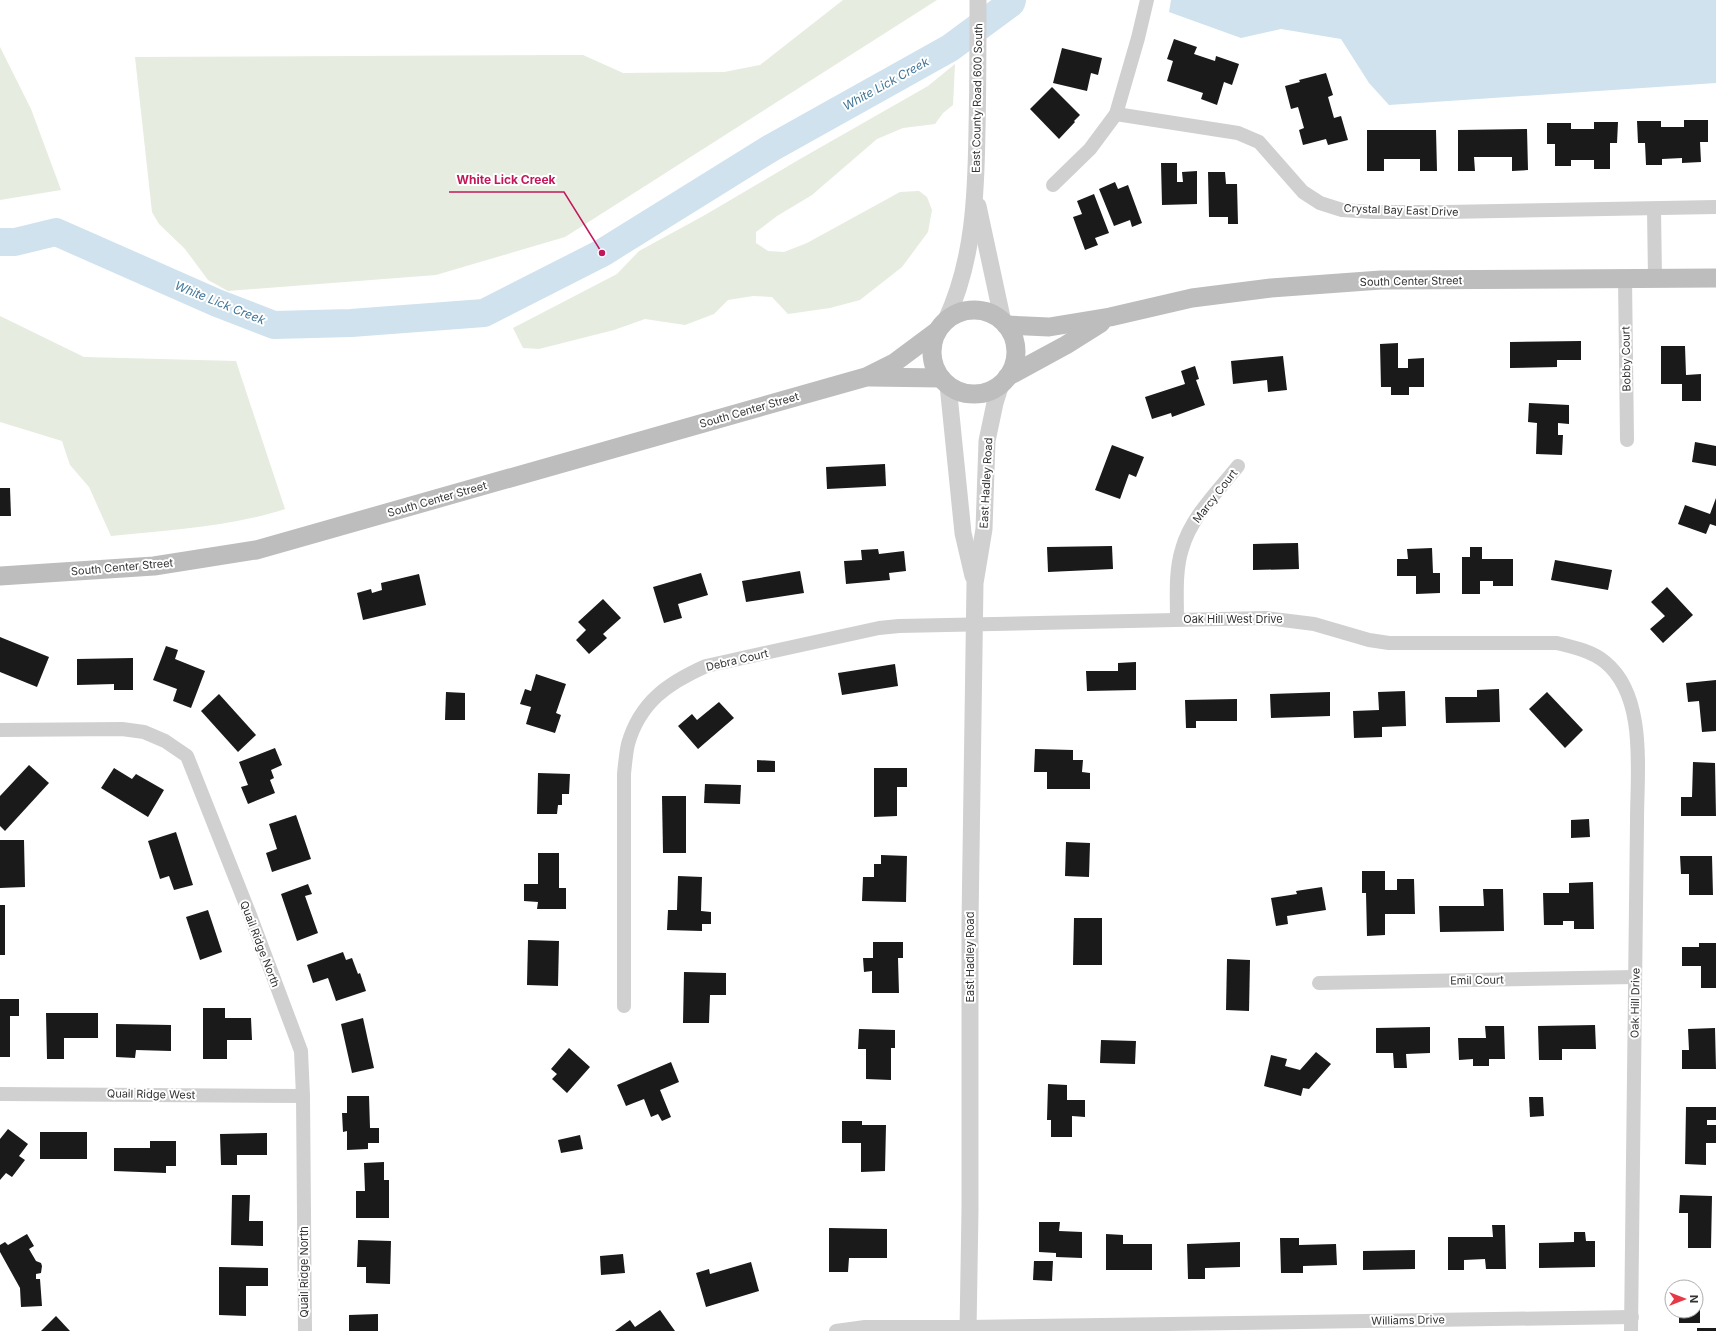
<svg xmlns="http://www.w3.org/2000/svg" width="1716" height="1331" font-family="Inter,sans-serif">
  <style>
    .green { fill: #e6ecdf }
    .water { fill: #cfe2ee }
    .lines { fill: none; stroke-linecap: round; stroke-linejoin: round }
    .river { stroke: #cfe2ee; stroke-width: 28 }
    .building { fill: #1a1a1a }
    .minor { stroke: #d0d0d0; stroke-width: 14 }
    .tertiary { stroke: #d0d0d0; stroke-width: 17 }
    .secondary { stroke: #bdbdbd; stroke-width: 19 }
    .labels { text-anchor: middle; stroke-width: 4; stroke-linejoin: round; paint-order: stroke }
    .street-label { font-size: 11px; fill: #333; stroke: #fff }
    .water-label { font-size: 12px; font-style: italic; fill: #3f7597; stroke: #fff }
    .leader { fill: none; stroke: #c2185b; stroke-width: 1.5 }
    .callout-dot { fill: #c2185b; stroke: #fff; stroke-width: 1.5 }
    .callout-label { font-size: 12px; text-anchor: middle; font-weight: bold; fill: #c2185b; stroke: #fff; stroke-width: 4; stroke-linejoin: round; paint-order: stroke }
  </style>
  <rect width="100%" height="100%" fill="#fff"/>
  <!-- green -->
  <g class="green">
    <path d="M843,0h94l-372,237 -129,38 -208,16 -20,-11 -23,-31 -26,-25 -7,-12 -17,-155 448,-2 40,18 101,-1 36,-7z"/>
    <path d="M0,47l31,62 30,81 -61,10z"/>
    <path d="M955,64l-2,41 -10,8 -8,11 -32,4 -26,11 -65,56 -35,21 -21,16v11l12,8 16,1 23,-9 93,-51 19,-1 8,6 5,13 -4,22 -26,35 -42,33 -30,8 -42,6 -16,-17 -19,-1 -25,4 -14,14 -29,11 -40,-6 -31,11 -75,19 -16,-1 -10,-20 104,-54 22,-23 66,-36 95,-56 128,-73z"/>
    <path d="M0,316l84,41 152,4 49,148c-55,18 -116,21 -174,27l-22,-49 -19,-22 -8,-24 -62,-19z"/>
  </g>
  <!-- water -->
  <path class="water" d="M1171,0h545v83l-327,22 -20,-22 -28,-44 -60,-10 -40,9 -72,-26z"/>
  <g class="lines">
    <!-- river -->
    <path class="river" d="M0,242h15l41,-10 161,71 57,22 77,-2 133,-10 118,-60 169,-105 179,-100 61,-45 1,-3"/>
  </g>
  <!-- building -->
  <g class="building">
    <path d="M1174,39l23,8 -3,7 21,7 1,-5 23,8 -7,21 -8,-3 -7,23 -16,-6 2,-6 -36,-12 6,-20 -6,-2z"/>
    <path d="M1062,48l40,10 -4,17 -7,-2 -4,18 -34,-8z"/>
    <path d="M1326,73l7,22 -5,2 6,21 7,-2 7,24 -20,5 -2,-6 -23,6 -4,-15 5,-2 -6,-21 -7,2 -6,-23 15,-4 -1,-2z"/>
    <path d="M1052,87l28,28 -6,6 1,1 -16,17 -29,-30z"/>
    <path d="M1684,120h24v22h-8l1,20 -19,1v-5l-20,1v6h-16l-1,-22h-7l-1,-22h24v6h23z"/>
    <path d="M1594,122h24l-1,21h-7v26h-16v-9h-23v6h-16v-22h-8v-21h24v6h23z"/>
    <path d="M1527,129l1,41 -16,1v-14h-38l1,14h-17v-41z"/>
    <path d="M1367,130h69l1,41h-17v-12h-36v12h-17z"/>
    <path d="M1161,163h16v19h6l-1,-10 15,-1v33l-35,1z"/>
    <path d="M1208,172h17l1,12h11l1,40h-10v-7h-19z"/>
    <path d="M1115,182l3,7 10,-4 14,38 -10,4 -2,-7 -16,6 -15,-37z"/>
    <path d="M1094,194l15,39 -14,5 3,7 -13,5 -12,-33 9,-3 -5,-13z"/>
    <path d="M1581,341v19h-24v7l-47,1v-26z"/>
    <path d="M1398,343v25h10v-9l16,-1v29h-15v8h-18v-8h-10l-1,-43z"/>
    <path d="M1661,346h24l1,29 15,-1v27h-19v-17h-21z"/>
    <path d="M1283,356l4,34 -19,2 -1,-12 -34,4 -2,-23z"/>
    <path d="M1195,366l4,13 -3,1 9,25 -33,12 -1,-4 -19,6 -7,-22 40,-13 -4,-13z"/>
    <path d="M1529,403l40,2v19l-11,-1v12h5l-1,20 -26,-1 1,-31 -9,-1z"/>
    <path d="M1695,442l21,4v20l-24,-4z"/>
    <path d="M1112,445l32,12 -8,20 -7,-3 -9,25 -25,-9z"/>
    <path d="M885,464l1,22 -59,3 -1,-22z"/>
    <path d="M0,488h10l1,28h-11z"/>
    <path d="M1716,498v28l-6,-2 -4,10 -28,-10 7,-19 25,9z"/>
    <path d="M1298,543l1,26 -46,1v-26z"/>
    <path d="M1112,546l1,23 -65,3 -1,-25z"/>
    <path d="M1470,547h12v12h31v27h-20v-5h-13v13h-18v-37h8z"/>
    <path d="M1432,548l1,25h7v20l-24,1v-18h-19v-17h11l-1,-10z"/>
    <path d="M878,549l1,5 25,-3 2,20 -17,2 1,7 -44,4 -2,-23 18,-1 -1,-10z"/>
    <path d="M1555,560l57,10 -4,20 -57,-10z"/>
    <path d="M800,571l4,22 -58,9 -4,-21z"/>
    <path d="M701,573l7,22 -30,9 4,14 -18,5 -11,-36z"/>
    <path d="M419,574l7,31 -63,15 -6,-27 14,-4 1,4 10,-3 -1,-7z"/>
    <path d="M1667,587l26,28 -30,28 -13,-14 15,-13 -14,-14z"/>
    <path d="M603,599l18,19 -18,16 4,4 -18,16 -13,-14 10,-10 -8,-8z"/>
    <path d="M0,637l49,20 -12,30 -37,-15z"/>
    <path d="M166,646l12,4 -3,9 30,12 -14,37 -18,-7 4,-12 -24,-9z"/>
    <path d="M133,658v32h-19v-6l-37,1v-26z"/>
    <path d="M1136,662v28l-49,1 -1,-20h32v-8z"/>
    <path d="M895,664l3,22 -56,9 -4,-22z"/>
    <path d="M536,674l30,10 -10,29 5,2 -6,18 -29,-9 5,-17 -11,-3 5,-15 6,2z"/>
    <path d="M1716,680v51l-14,1 -3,-31 -11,1 -2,-19z"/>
    <path d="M1499,689l1,33 -54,1 -1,-26h32v-7z"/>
    <path d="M1405,691l1,35 -24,1v10l-28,1 -1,-27 26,-1 -1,-18z"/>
    <path d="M446,692l19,1v27h-20z"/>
    <path d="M1330,692v24l-59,2 -1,-24z"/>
    <path d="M1547,692l36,38 -18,18 -36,-39z"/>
    <path d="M219,694l37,41 -18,17 -37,-41z"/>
    <path d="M1237,699v22h-41v7h-10l-1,-28z"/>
    <path d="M719,702l15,16 -36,31 -20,-23 14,-12 5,6z"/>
    <path d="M275,748l7,17 -11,5 3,8 -4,2 5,13 -27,11 -7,-17 7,-2 -9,-23z"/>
    <path d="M1035,749l38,1v10h10l-1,12 8,1v16h-43v-17h-13z"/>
    <path d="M757,760l18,1v11h-18z"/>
    <path d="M1693,762l22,1 1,53h-35v-19h11z"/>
    <path d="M29,765l20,18 -44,48 -5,-5v-30z"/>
    <path d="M114,768l18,11 4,-5 28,16 -16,27 -47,-29z"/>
    <path d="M874,768h33v19h-10v29l-23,1z"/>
    <path d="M538,773l32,1 -1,20h-7v11h-4l-1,9h-20z"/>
    <path d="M705,784l36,1 -1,19 -36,-1z"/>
    <path d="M662,796h24v57h-23z"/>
    <path d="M296,815l15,44 -39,13 -6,-19 11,-4 -8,-25z"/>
    <path d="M1589,819l1,18 -19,1v-18z"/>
    <path d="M176,832l17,53 -19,5 -5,-14 -9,3 -12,-38z"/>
    <path d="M0,840h24l1,47 -25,1z"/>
    <path d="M1066,842l24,1 -1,34 -24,-1z"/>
    <path d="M538,853h21v35h7v21h-29l1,-7 -14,-1v-17h14z"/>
    <path d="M881,855l26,1 -1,46 -44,-1 1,-24h11v-13h7z"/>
    <path d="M1680,856h32l1,39h-24v-21h-8z"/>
    <path d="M1362,871h23v19h12v-11h17l1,35h-30v21l-18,1 -1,-43h-4z"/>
    <path d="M678,876l24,1 -1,34 10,1v12h-9v7l-35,-1 1,-20h9z"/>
    <path d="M1593,882l1,47h-20v-8h-11v4h-19l-1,-32h26v-10z"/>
    <path d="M308,884l4,10 -7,2 13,37 -21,8 -16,-47z"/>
    <path d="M1322,887l4,23 -39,6 1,8 -12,2 -5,-28 26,-4 -1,-3z"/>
    <path d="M1483,889h20l1,42 -64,1 -1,-26h45z"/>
    <rect x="0" y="905" width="5" height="50"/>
    <path d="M208,910l14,42 -22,8 -14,-43z"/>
    <path d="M1074,918h28v47h-29z"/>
    <path d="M528,940l31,1 -1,45 -31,-1z"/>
    <path d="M873,942h30v16h-5l1,35h-27v-22l-8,1 -1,-14h10z"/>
    <path d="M1699,943h17v45h-15v-22h-19v-19h17z"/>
    <path d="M343,952l3,8 6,-2 6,16 2,-1 6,18 -30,10 -8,-23 -15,5 -6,-18z"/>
    <path d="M1227,959l23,1 -1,51 -23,-1z"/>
    <path d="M684,972l42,1v22h-16l-1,28h-26z"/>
    <path d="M0,999h19v17h-9v41h-10z"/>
    <path d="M203,1008h22v10h26l1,22h-25v19h-24z"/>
    <path d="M46,1013h52v25h-34v21h-17z"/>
    <path d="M363,1018l11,50 -22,5 -11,-49z"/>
    <path d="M116,1024l55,1v26l-35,-1 -1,8 -19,-1z"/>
    <path d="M1595,1025l1,24h-34v11h-23l-1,-34z"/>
    <path d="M1485,1026h19l1,33h-16v7h-16v-7l-14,1 -1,-22h28z"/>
    <path d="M1430,1027v26l-24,1 1,14h-13l-1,-15h-17v-25z"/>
    <path d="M1715,1028l1,41h-34v-19h7l-1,-21z"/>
    <path d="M859,1029l36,1v18h-4v32l-25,-1v-30h-8z"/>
    <path d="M1101,1040l35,1 -1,23 -35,-1z"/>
    <path d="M569,1048l21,19 -23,26 -15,-14 5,-5 -6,-5z"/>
    <path d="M1316,1052l15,12 -22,25 -6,-1 -2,8 -37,-10 7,-31 16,4 -2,7 15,4z"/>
    <path d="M671,1062l8,20 -19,8 11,27 -9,4 -4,-7 -7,3 -7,-18 -18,7 -9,-21z"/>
    <path d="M1048,1084l19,1v15h18v17l-13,-1v21h-21v-17h-4z"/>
    <path d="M347,1096h22l1,32h9v15h-11v6l-21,1v-19l-4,1 -1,-19h5z"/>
    <path d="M1529,1097h14l1,19 -14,1z"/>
    <path d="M1686,1107h30v13h-9v5h9v18h-10v22l-21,-1z"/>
    <path d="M842,1121h20v4h24l-1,46 -24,1v-29h-19z"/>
    <path d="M8,1129l20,15 -9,12 6,4 -13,17 -6,-4 -6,7v-41z"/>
    <rect x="40" y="1132" width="47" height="27"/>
    <path d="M267,1133v22h-30v10h-16l-1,-31z"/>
    <path d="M580,1135l3,14 -22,4 -3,-13z"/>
    <path d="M150,1141h26v25h-10v7l-52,-2v-23h36z"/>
    <path d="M384,1162v18h5v38h-33v-27h9l-1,-28z"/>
    <path d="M232,1195h18l-1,26h14v25l-32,-1z"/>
    <path d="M1680,1195l32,1 -1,52h-23v-35h-9z"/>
    <path d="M1039,1222h21l-1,9 23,1v26l-26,-1v-4l-17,-1z"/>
    <path d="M1492,1225h13l1,44h-20l-1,-10 -21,1v10h-16v-33h45z"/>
    <path d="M829,1228l58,1v29h-38l-1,14h-19z"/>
    <path d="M1574,1232h11l1,9h9v26l-56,1v-25l35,-1z"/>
    <path d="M27,1234l7,12 -5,3 7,12 5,2 1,3 -1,7 -5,1v5h4l2,27 -21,1 -1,-19 -20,-36v-7l5,-3 3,3z"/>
    <path d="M1106,1234l17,1v9h29v26h-46z"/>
    <path d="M1280,1238h19v7l37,-1 1,21 -34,1v7h-22z"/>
    <path d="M358,1240l33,1 -1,43 -24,-1v-16h-9z"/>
    <path d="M1240,1242v25l-35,1v11h-17l-1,-35z"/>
    <path d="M1415,1250v19l-52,1v-19z"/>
    <path d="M623,1254l2,19 -24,2 -1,-19z"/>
    <path d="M1034,1261h19l-1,20 -19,-1z"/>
    <path d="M751,1262l8,29 -53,16 -10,-34 13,-4 1,5z"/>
    <path d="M219,1267l49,1v18h-22v30l-27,-1z"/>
    <path d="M1696,1291h4v32h-21v-12h17z"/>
    <path d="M660,1310l15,21h-60l15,-11 5,7z"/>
    <path d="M378,1314v17h-29v-16z"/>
    <path d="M56,1316l14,15h-29z"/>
    <rect x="1697" y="1328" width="19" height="3"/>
  </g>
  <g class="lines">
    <!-- minor -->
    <g class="minor">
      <path d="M1116,114l122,19 21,9 44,50 17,11 22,7 32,2h72l270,-5"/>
      <path d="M1053,185l37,-36 26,-35 22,-76 9,-38"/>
      <path d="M1654,209l1,69"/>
      <path d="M1625,278l2,162"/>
      <path d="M1177,619c0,-22 -2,-48 5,-70 9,-32 36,-58 56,-83"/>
      <path d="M0,730l122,-1 22,3 21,9 22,15 63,159 51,136 2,45 2,235"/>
      <path d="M1319,983l316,-6"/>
      <path d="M624,1006v-232c1,-10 2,-21 4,-30 12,-42 40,-61 78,-78l173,-38 20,-2 367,-8 48,6 55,16 20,3h168c16,4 35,8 48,19 42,34 32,110 32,159l-6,510"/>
      <path d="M0,1094l303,2"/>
      <path d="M836,1331l29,-4h103l664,-10"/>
    </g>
    <!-- tertiary -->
    <g class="tertiary">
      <path d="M978,206l25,116"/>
      <path d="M946,320c28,-60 30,-125 31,-190 1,-43 1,-87 1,-130"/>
      <path d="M948,385l15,148 10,43"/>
      <path d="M968,1331l2,-121v-288l5,-339 9,-54 3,-88 8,-38 6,-19"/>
    </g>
    <!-- secondary -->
    <g class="secondary">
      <circle cx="974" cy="352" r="42"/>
      <path d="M1006,325l43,2 61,-10 82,-19 79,-10 110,-8 335,-2"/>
      <path d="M870,377l71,1"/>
      <path d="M1007,377l59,-32 35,-22"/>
      <path d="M0,576l154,-10 102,-16 610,-173 28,-14 43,-32"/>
    </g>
  </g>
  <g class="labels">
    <!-- street labels -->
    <g class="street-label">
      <text transform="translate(977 98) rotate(-89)" y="4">East County Road 600 South</text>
      <text transform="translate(1401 210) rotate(2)" y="4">Crystal Bay East Drive</text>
      <text transform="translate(1411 281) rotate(-1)" y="4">South Center Street</text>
      <text transform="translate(1626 359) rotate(-91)" y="4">Bobby Court</text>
      <text transform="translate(749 410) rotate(-16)" y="4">South Center Street</text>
      <text transform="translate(986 483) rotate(-87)" y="4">East Hadley Road</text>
      <text transform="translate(1215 496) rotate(-52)" y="4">Marcy Court</text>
      <text transform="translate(437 499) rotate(-16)" y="4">South Center Street</text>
      <text transform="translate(122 567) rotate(-5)" y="4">South Center Street</text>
      <text x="1233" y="623">Oak Hill West Drive</text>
      <text transform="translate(737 660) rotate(-13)" y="4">Debra Court</text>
      <text transform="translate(260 944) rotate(69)" y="4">Quail Ridge North</text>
      <text transform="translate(970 957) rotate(-90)" y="4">East Hadley Road</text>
      <text transform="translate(1477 980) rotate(-1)" y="4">Emil Court</text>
      <text transform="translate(1635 1003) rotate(-89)" y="4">Oak Hill Drive</text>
      <text transform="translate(151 1094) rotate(1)" y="4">Quail Ridge West</text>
      <text transform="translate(304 1272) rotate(-90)" y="4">Quail Ridge North</text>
      <text transform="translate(1408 1320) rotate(-1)" y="4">Williams Drive</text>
    </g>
    <!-- water labels -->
    <g class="water-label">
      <text transform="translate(886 84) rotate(-29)" y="4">White Lick Creek</text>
      <text transform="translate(220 303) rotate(22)" y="4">White Lick Creek</text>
    </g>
  </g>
  <!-- callouts -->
  <path class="leader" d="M602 253L564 192H449"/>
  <circle class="callout-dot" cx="602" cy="253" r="4"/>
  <g class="callout-label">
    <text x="506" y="184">White Lick Creek</text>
  </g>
  <!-- north arrow -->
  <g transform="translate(1684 1299) rotate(90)"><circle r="19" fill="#ffffff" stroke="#adadad"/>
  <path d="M0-3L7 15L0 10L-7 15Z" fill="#e63946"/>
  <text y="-6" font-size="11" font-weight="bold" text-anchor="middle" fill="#333333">N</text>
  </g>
</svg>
